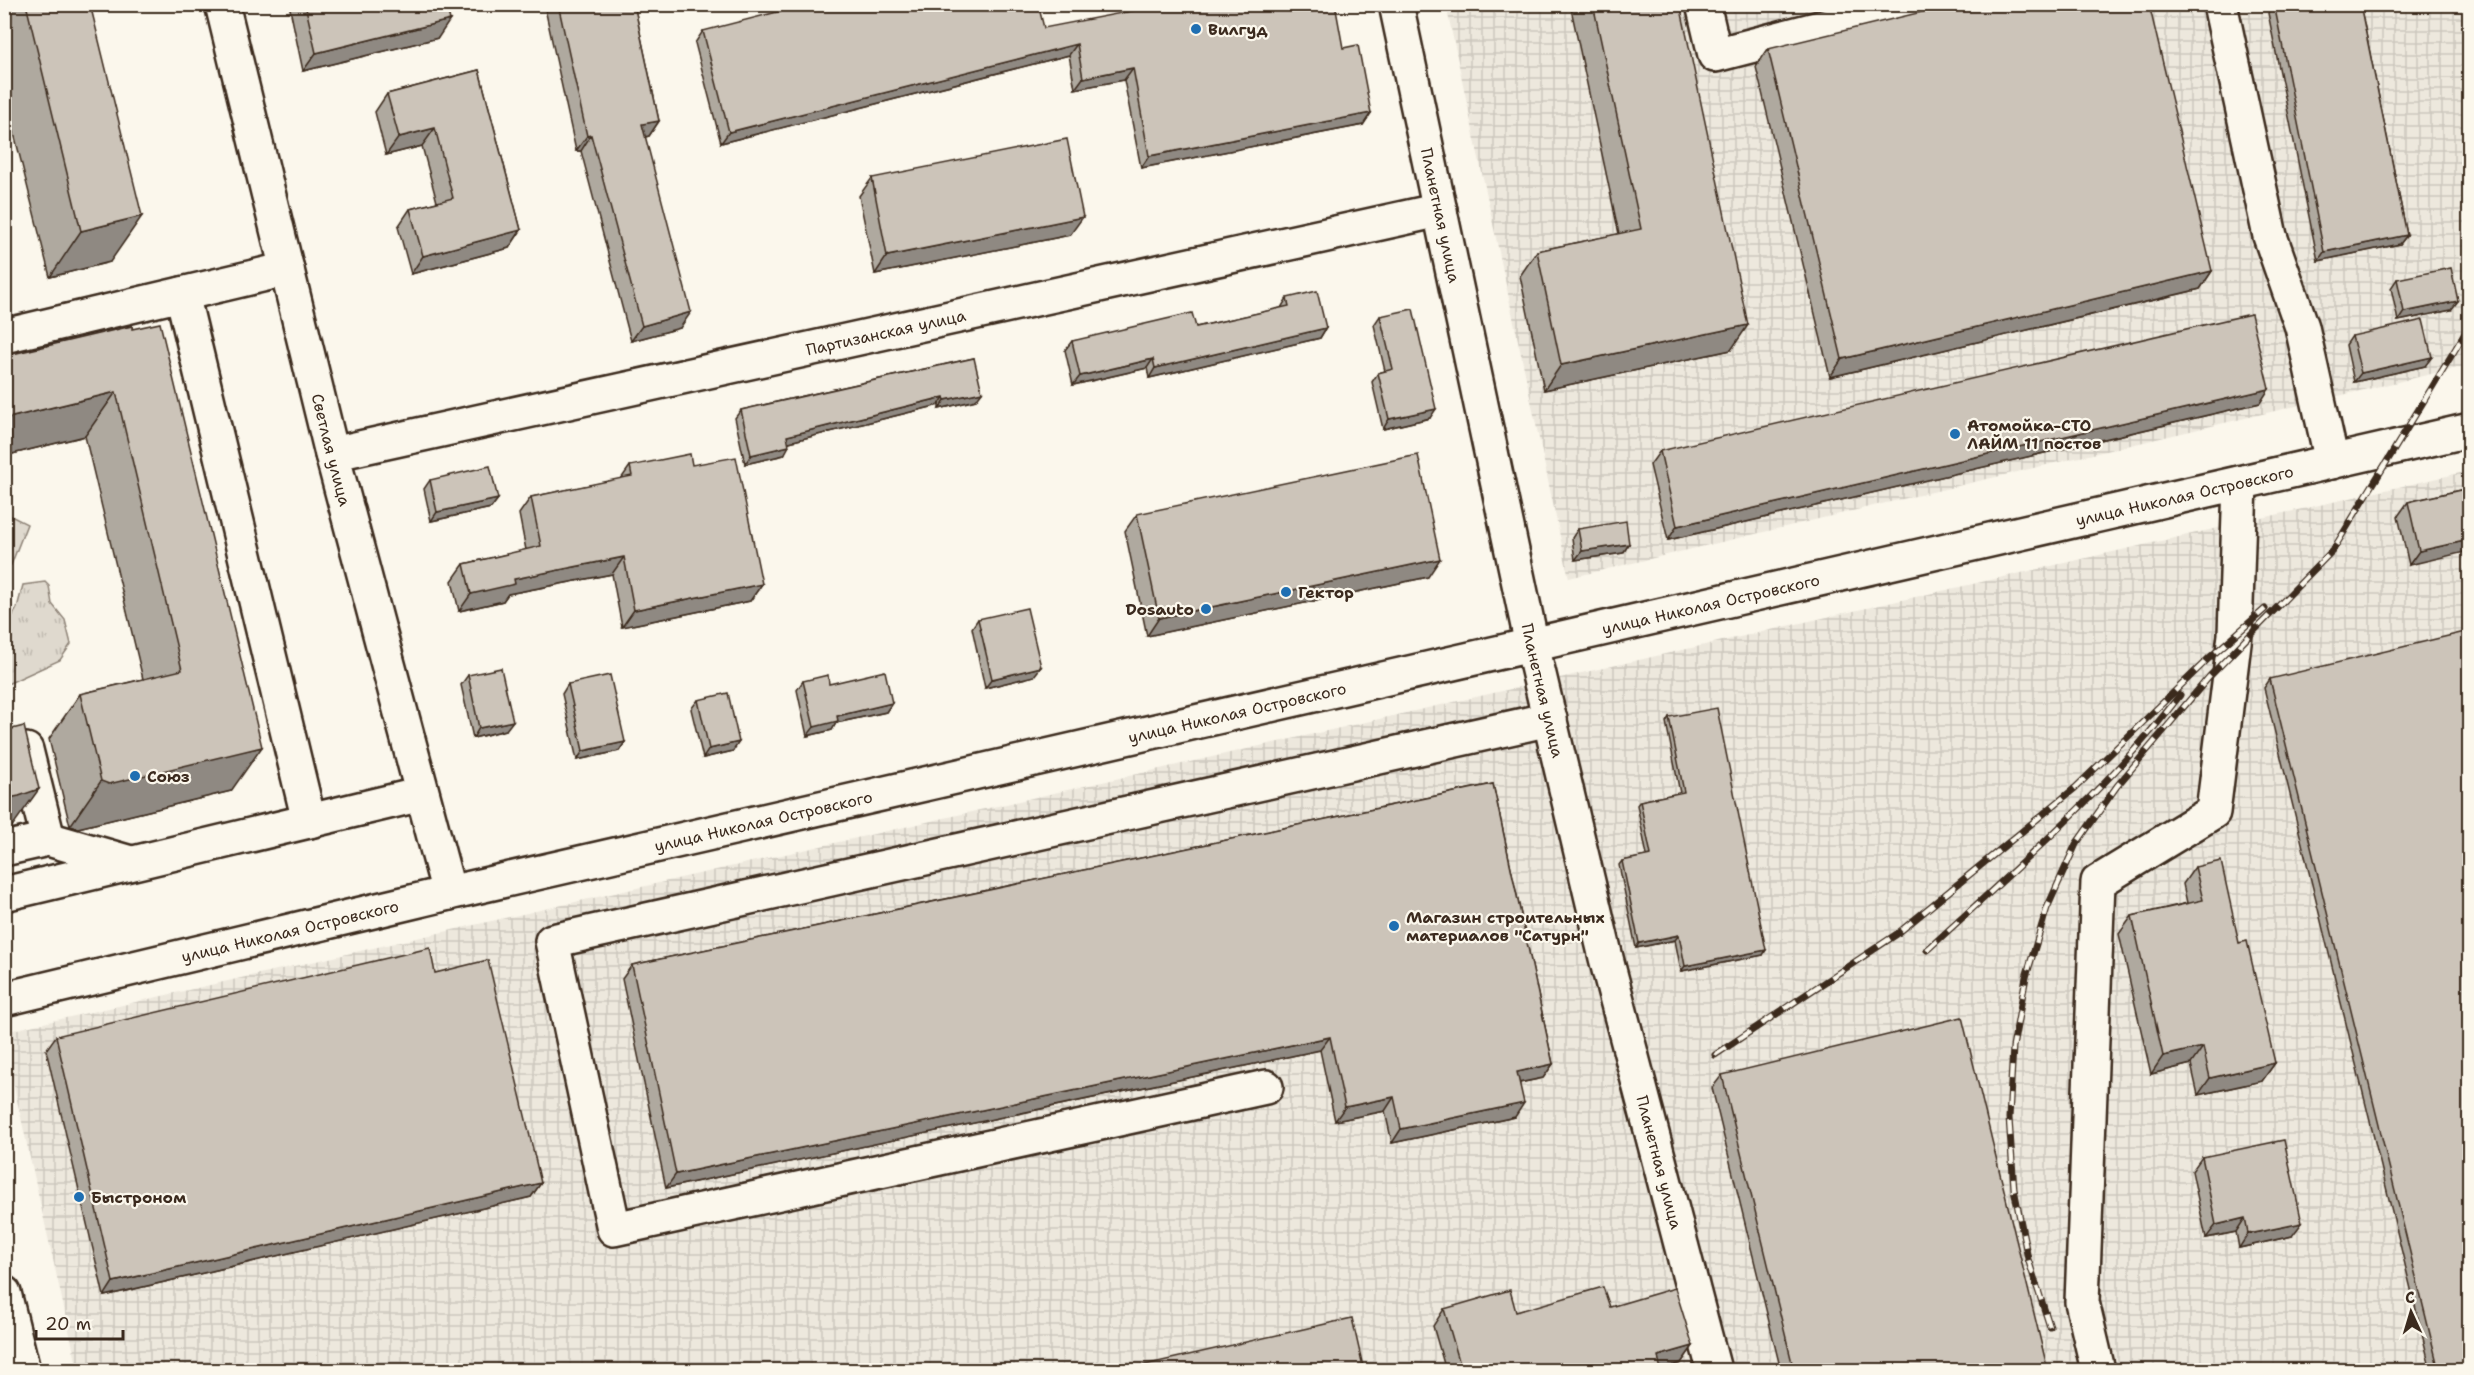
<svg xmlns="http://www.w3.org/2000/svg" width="2474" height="1375" font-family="'Shantell Sans',sans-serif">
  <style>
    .industrial { fill: url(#industrial-grid) }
    .park { fill: url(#park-tufts); stroke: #8d8276; stroke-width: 1.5 }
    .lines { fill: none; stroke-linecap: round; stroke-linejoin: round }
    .minor-casing { stroke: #3b2a1e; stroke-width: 38 }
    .minor { stroke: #fbf7ec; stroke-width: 33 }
    .rail-casing { stroke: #3b2a1e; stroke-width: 7 }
    .rail { stroke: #fbf7ec; stroke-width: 4.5; stroke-dasharray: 14; stroke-linecap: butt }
    .wall { fill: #afa99f; stroke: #3b2a1e; stroke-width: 1.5 }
    .shaded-wall { fill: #8f8982; stroke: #3b2a1e; stroke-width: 1.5 }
    .building { fill: #ccc4b9; stroke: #3b2a1e; stroke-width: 1.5 }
    .poi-dot { fill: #1f6fb2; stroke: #fbf7ec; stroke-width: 2 }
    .labels { text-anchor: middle; stroke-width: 4.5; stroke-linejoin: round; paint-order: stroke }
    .poi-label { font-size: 16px; font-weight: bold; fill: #3b2a1e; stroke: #fbf7ec; text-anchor: start }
    .street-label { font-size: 16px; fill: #3b2a1e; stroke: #fbf7ec }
  </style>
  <defs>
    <pattern id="industrial-grid" width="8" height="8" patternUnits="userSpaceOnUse" patternTransform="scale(1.5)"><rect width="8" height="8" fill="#ede8dd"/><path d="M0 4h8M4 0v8" fill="none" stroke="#ccc7bd"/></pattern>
    <pattern id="park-tufts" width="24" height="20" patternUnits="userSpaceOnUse" patternTransform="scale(1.5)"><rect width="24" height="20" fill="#dfd9ce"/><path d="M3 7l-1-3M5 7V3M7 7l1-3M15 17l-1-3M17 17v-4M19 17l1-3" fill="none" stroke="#c0bab0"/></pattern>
  </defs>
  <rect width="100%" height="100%" fill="#fbf7ec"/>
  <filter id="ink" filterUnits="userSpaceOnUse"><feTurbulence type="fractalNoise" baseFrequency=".0167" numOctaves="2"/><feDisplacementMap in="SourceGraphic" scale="12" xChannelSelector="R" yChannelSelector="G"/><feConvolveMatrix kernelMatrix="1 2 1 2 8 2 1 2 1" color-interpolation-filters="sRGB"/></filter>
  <g filter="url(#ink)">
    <!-- industrial -->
    <g class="industrial">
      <path d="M1446,5h1023v360l-900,213z"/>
      <path d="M2469,471v899h-2391l-73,-323 -1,-15z"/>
    </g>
    <!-- park -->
    <g class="park">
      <path d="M5,513l22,11 -16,41 -6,4z"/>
      <path d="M45,582l4,4 3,18 13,16 6,24 -11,16 -55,25v-55l12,-22 6,-23z"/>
    </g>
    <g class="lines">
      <defs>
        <g id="minor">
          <path id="s1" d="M222,4l110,450 117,439"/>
          <path id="s2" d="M1396,4l136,641 74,313 108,412"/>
          <path d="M1703,4l12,51 198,-51"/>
          <path d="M2220,4l50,232 32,91 30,135"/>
          <path d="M182,294l127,527"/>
          <path d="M4,336l283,-67"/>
          <path id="s3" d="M332,454l1108,-244"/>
          <path d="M26,750l22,89"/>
          <path d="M4,849l44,-10 83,24"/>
          <path d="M4,894l418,-100"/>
          <path id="s4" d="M4,999l445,-106 2021,-463"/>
          <path d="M1266,1087l-652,142 -62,-288 998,-222"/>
          <path d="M4,1293l19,77"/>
          <path d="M2098,1370l-16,-68 16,-420 115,-70 22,-177 5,-152"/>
        </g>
      </defs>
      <!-- minor casing -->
      <use href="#minor" class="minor-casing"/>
      <!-- minor -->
      <use href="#minor" class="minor"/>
      <defs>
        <g id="rail">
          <path d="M1927,950c88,-81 181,-161 253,-255"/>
          <path d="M1715,1055l182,-121 178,-146 133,-129 57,-50"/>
          <path d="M2050,1327l-22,-68 -14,-70 -5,-71 4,-71 13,-70 21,-69 29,-64 41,-58 92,-109 124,-127 137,-225"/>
        </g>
      </defs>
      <!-- rail casing -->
      <use href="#rail" class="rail-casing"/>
      <!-- rail -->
      <use href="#rail" class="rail"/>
    </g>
    <!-- wall -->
    <g class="wall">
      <path d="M4,4h86l20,258 -60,15 -46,-184z"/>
      <path d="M289,4h157l-8,34 -135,33z"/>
      <path d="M544,4h90l25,117 -10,15 -4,1 35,191 -49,13 -50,-190h-5z"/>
      <path d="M1570,4h110l51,346 -187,40 -24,-114 17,-25 82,-17z"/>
      <path d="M2273,4h87l47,231 -7,9 -82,17 -50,-248z"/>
      <path d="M1044,28l299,20 28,65 -8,12 -222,43 -17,-88 -49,9 -6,-34 -348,88 -26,-100 8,-12z"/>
      <path d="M1768,49l444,222 -12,18 -370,88 -74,-310z"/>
      <path d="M479,70l42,160 -12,18 -98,26 -13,-47 12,-18 27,-7 -15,-56 -36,9 -11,-43 12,-18z"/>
      <path d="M872,178l198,57 -195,39 -16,-78z"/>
      <path d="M2397,279l54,31 -53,11 -7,-33z"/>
      <path d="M1287,298l39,30 -6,10 -171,40 -2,-10 -74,17 -8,-35 7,-9 124,-14 85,-19z"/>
      <path d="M1380,316l50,102 -47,11 -11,-47 6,-9 7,-2 -11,-46z"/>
      <path d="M132,326l99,465 -153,37 -8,-2 -21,-87 31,-45 63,-15 -58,-243 -81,20v-100z"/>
      <path d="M2352,336l73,30 -71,16 -8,-37z"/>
      <path d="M974,358l2,42 -37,9v-4l-150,37 -5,13 -39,9 -10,-46 6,-8z"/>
      <path d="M2260,403l-592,137 -18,-75 10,-14z"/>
      <path d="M692,465l70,119 -12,17 -128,26 -10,-53 -104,20 -5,7 -44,10 -7,-30 12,-17 62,-14 -7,-36 12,-17 90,-18 9,-13z"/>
      <path d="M430,480l68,19 -7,9 -60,13 -7,-32z"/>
      <path d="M2469,488l-60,77 -11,-49 10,-14z"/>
      <path d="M1137,514l291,63 -281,59 -22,-105z"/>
      <path d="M1578,529l51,15 -6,9 -48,7 -3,-22z"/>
      <path d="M978,619l56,57 -49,12 -13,-60z"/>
      <path d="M468,675l38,55 -33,8 -12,-53z"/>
      <path d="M2270,679l199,692h-38l-167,-683z"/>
      <path d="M803,681l26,3 63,19 -6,9 -50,11 -4,7 -25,6 -10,-46z"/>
      <path d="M568,684l57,58 -6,9 -42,9 -15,-66z"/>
      <path d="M698,700l35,51 -30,7 -12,-49z"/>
      <path d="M1669,717l94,238 -82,16 -6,-31 -39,8 -17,-83 3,-4 25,-5 -10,-51 3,-4 40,-8 -14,-71z"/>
      <path d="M1493,784l60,280 -10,14 -23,5 -5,34 -123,26 -7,-32 -50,10 -15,-71 -654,138 -44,-209 10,-14z"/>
      <path d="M2195,867l44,76 36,120 -13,18 -64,14 -7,-31 -40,10 -32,-140 13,-18 55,-13 -4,-19z"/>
      <path d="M56,1036l485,147 -10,14 -427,99 -58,-246z"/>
      <path d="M1722,1075l326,296h-267l-69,-283z"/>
      <path d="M2202,1157l90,79 -53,12 -3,-16 -30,6 -14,-67z"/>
      <path d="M1610,1307l83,39 -12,17 -20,6v2h-215l-13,-45 11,-17 72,3z"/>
    </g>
    <!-- shaded-wall -->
    <g class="shaded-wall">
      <path d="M450,20l-12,18 -135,33 13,-18z"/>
      <path d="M1077,44l-8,11 -348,88 8,-11z"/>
      <path d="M1133,68l-9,12 -49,9 8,-11z"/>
      <path d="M1371,113l-8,12 -222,43 8,-12z"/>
      <path d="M659,121l-10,15 -18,4 11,-16z"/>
      <path d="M435,128l-13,18 -36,9 13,-18z"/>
      <path d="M591,135l-10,16h-5l11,-15z"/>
      <path d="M142,216l-32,46 -60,15 31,-46z"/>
      <path d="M1083,217l-13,18 -195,39 12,-18z"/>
      <path d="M521,230l-12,18 -98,26 12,-18z"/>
      <path d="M2407,235l-7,9 -82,17 6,-9z"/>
      <path d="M2212,271l-12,18 -370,88 12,-18z"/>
      <path d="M2458,301l-7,9 -53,11 6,-9z"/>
      <path d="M691,312l-11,16 -49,13 11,-15z"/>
      <path d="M1748,325l-17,25 -187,40 17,-25z"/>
      <path d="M1326,328l-6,10 -171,40 6,-10z"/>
      <path d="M2432,357l-7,9 -71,16 7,-9z"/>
      <path d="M1153,359l-6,9 -74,17 7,-9z"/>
      <path d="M2269,389l-9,14 -592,137 9,-14z"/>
      <path d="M116,392l-31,44 -81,20v-37z"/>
      <path d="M982,392l-6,8 -37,9 6,-9z"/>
      <path d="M944,397l-5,8 -158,39 6,-8z"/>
      <path d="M1436,409l-6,9 -47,11 6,-10z"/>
      <path d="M789,446l-5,9 -39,9 6,-9z"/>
      <path d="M498,499l-7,9 -60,13 6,-9z"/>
      <path d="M2469,540v11l-60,14 10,-14z"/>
      <path d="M1629,544l-6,9 -48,7 7,-9z"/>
      <path d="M624,557l-12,17 -104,20 -5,7 -44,10 12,-17 43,-15z"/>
      <path d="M1440,559l-12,18 -281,59 12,-18z"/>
      <path d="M762,584l-12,17 -128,26 12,-17z"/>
      <path d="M1041,667l-7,9 -49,12 7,-9z"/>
      <path d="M892,703l-6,9 -50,11 -4,7 -25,6 7,-9 23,-11z"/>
      <path d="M513,721l-7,9 -33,8 6,-10z"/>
      <path d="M625,742l-6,9 -42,9 6,-9z"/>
      <path d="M739,742l-6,9 -30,7 6,-9z"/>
      <path d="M262,747l-31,44 -153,37 -8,-2 31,-45z"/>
      <path d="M39,789l-28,39 -7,3v-32z"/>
      <path d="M1679,935l-4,5 -39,8 3,-5z"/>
      <path d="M1766,950l-3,5 -82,16 4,-5z"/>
      <path d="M1330,1037l-10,13 -654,138 10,-14z"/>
      <path d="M2203,1047l-12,17 -40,10 12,-18z"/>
      <path d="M2275,1063l-13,18 -64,14 12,-17z"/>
      <path d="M1553,1064l-10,14 -35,7 9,-13z"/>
      <path d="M1394,1097l-9,14 -50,10 10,-14z"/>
      <path d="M1524,1103l-9,14 -123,26 9,-14z"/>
      <path d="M541,1183l-10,14 -427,99 9,-14z"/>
      <path d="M2245,1218l-9,14 -30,6 10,-13z"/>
      <path d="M2302,1223l-10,13 -53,12 9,-14z"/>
      <path d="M1693,1346l-12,17 -26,8 3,-15z"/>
    </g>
    <!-- building -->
    <g class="building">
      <path d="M26,4h64l52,212 -61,15z"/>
      <path d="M305,4h141l4,16 -134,33z"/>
      <path d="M558,4h76l25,117 -17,3 49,188 -49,14 -51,-191 -4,1z"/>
      <path d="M808,4h230l6,24 124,-24h167l8,44 15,-3 13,68 -222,43 -16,-88 -50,10 -6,-34 -348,88 -26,-101z"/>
      <path d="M1593,4h87l68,321 -187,40 -24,-114 104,-22z"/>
      <path d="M1955,4h194l63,267 -370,88 -74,-310z"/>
      <path d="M2274,4h86l47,231 -83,17z"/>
      <path d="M479,70l42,160 -98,26 -13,-47 43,-11 -18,-70 -36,9 -12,-43z"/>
      <path d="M1067,139l16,78 -196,39 -15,-78z"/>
      <path d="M2451,268l7,33 -54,11 -7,-33z"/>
      <path d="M1317,291l9,37 -171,40 -2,-9 -73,17 -8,-35 120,-28 4,14 93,-21 -2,-8z"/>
      <path d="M1413,309l23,100 -47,10 -11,-46 15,-4 -13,-53z"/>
      <path d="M2251,314l18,75 -592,137 -17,-75z"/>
      <path d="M2423,320l9,37 -71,16 -9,-37z"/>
      <path d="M160,323l102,424 -153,37 -8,-3 -21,-87 102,-24 -66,-278 -112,27v-63l128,-30v3z"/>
      <path d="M974,358l8,34 -37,8 -1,-3 -157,39 2,10 -38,9 -10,-45z"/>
      <path d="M690,454l2,11 44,-8 26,127 -128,26 -10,-53 -110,22 1,5 -44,10 -7,-30 77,-18 -10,-49 101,-21 -2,-10z"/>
      <path d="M1418,455l22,104 -281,59 -22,-104z"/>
      <path d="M490,466l8,33 -61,13 -7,-32z"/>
      <path d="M2469,488v52l-50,11 -11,-49z"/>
      <path d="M1626,521l3,23 -47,7 -4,-22z"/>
      <path d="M1027,608l14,59 -49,12 -14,-60z"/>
      <path d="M2469,631v740h-30l-169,-692z"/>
      <path d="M501,668l12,53 -34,7 -11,-53z"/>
      <path d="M885,671l7,32 -55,13 1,5 -24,6 -11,-46 25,-6 1,9z"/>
      <path d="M610,675l15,67 -42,9 -15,-67z"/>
      <path d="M728,693l11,49 -30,7 -11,-49z"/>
      <path d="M1717,708l49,242 -81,16 -6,-31 -40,8 -17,-82 29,-6 -11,-54 44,-9 -15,-75z"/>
      <path d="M24,726l15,63 -20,7 -15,3v-68z"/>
      <path d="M1493,784l60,280 -36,8 7,31 -123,26 -7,-32 -49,10 -15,-70 -654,137 -44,-209z"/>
      <path d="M2221,861l18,82 8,-2 28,122 -65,15 -7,-31 -40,9 -31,-140 71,-16 -8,-33z"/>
      <path d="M430,948l5,25 53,-13 53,223 -428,99 -57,-246z"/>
      <path d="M1962,1017l86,354h-254l-72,-296z"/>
      <path d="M2284,1140l18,83 -54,11 -3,-16 -29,7 -14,-68z"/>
      <path d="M1603,1287l7,20 65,-19 18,58 -35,10 3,15h-199l-18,-62 66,-19 6,22z"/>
      <path d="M1352,1318l12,53h-246z"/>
    </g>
  </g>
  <!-- markers -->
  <g class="poi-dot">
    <circle cx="1196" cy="29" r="6"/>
    <circle cx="1955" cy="434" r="6"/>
    <circle cx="1286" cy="592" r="6"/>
    <circle cx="1206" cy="609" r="6"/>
    <circle cx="135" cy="776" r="6"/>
    <circle cx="1394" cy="926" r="6"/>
    <circle cx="79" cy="1197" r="6"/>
  </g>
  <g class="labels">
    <!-- poi labels -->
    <g class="poi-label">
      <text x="1208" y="35">Вилгуд</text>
      <text x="1967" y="431">Атомойка-СТО<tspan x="1967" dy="18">ЛАЙМ 11 постов</tspan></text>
      <text x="1298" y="598">Гектор</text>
      <text x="1194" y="615" text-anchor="end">Dosauto</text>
      <text x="147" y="782">Союз</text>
      <text x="1406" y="923">Магазин строительных<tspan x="1406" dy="18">материалов "Сатурн"</tspan></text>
      <text x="91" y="1203">Быстроном</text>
    </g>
    <!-- street labels -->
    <g class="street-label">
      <text dy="6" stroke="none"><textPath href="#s2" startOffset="216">Планетная улица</textPath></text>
      <text dy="6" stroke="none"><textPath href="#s3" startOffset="567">Партизанская улица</textPath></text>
      <text dy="6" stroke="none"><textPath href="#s1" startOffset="459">Светлая улица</textPath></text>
      <text dy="6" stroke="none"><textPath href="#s4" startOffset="2238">улица Николая Островского</textPath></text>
      <text dy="6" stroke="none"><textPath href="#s4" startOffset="1752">улица Николая Островского</textPath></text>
      <text dy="6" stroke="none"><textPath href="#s2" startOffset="702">Планетная улица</textPath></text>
      <text dy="6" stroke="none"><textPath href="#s4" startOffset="1266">улица Николая Островского</textPath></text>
      <text dy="6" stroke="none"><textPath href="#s4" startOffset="780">улица Николая Островского</textPath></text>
      <text dy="6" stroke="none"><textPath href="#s4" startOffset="294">улица Николая Островского</textPath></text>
      <text dy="6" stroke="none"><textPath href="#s2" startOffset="1188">Планетная улица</textPath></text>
    </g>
  </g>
  <!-- margin -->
  <rect width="2474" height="1375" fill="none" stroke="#fbf7ec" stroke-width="24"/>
  <rect x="12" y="12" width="2450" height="1351" fill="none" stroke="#3b2a1e" stroke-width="2" filter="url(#ink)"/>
  <!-- north arrow -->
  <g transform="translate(2411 1312) rotate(356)" stroke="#fbf7ec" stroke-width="4.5" paint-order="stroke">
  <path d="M0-4.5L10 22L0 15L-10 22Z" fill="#3b2a1e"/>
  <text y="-9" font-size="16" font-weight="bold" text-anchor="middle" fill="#3b2a1e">С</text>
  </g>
  <!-- scale -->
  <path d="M36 1330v9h87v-9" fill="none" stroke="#3b2a1e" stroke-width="3"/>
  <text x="45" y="1330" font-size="18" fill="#3b2a1e" stroke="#fbf7ec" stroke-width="4.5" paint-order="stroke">20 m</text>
</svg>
